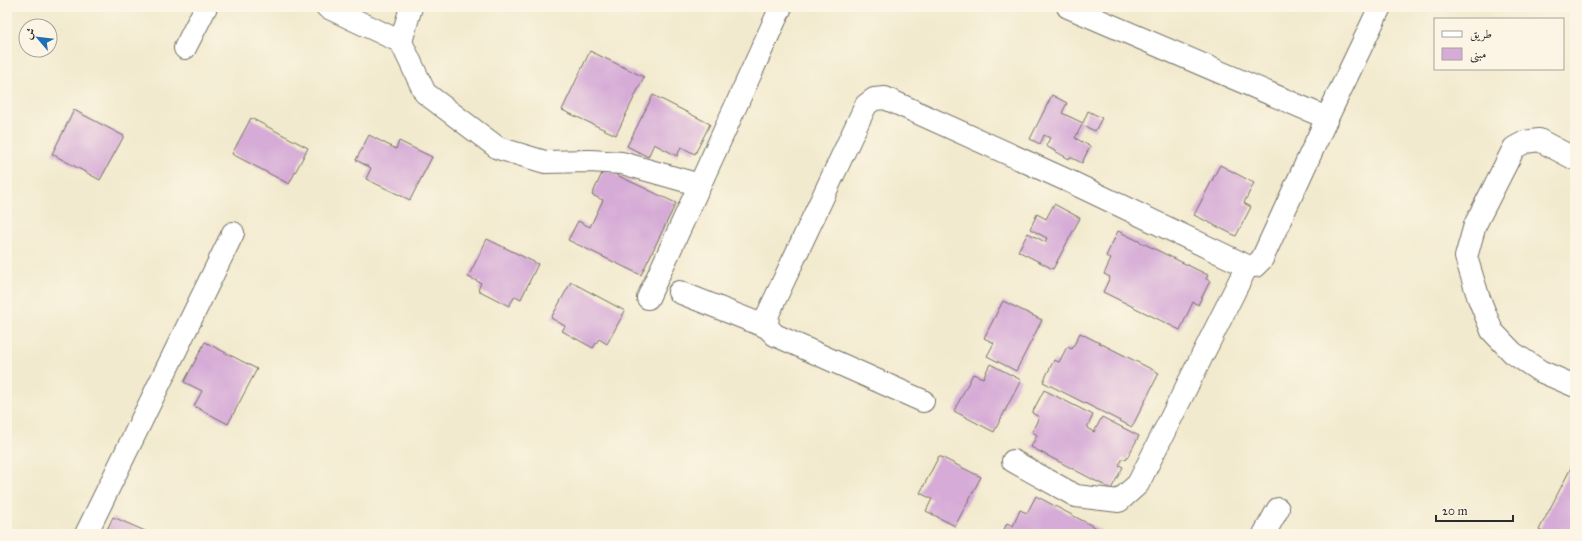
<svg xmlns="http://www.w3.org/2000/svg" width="1582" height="541" font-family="'IM FELL Great Primer',Amiri,serif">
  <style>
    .building { fill: #d6abd7 }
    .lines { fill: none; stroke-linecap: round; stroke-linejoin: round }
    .minor-casing { stroke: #716e64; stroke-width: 24 }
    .minor { stroke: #fff; stroke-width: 22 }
  </style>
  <rect width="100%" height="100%" fill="#fcf5e5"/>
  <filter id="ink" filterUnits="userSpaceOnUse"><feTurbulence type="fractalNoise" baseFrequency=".025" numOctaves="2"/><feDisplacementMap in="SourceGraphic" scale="8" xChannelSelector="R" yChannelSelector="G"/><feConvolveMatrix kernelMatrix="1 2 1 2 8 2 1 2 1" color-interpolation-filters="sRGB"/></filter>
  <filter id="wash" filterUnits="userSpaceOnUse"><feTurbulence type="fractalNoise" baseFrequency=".012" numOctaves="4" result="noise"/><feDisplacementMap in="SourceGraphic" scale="16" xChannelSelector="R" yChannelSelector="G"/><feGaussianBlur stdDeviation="0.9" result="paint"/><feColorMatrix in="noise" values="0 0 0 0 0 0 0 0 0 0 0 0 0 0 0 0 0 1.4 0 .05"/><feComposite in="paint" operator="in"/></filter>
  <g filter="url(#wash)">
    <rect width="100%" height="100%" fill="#f2eace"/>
    <g id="blocks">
      <!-- building -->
      <g class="building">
        <path d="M590,51l54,26 -28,58 -54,-25z"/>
        <path d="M653,95l57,29 -15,30 -14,-7 -4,9 -23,-12 -6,13 -21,-11z"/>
        <path d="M1052,95l15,8 -5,10 21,10 5,-12 14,7 -7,13 -13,-6 -7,13 15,8 -8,17 -12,-6 -1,2 -23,-13 4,-8 -6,-3 -4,9 -10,-5z"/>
        <path d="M74,110l50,26 -24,44 -48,-26z"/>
        <path d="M251,118l57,30 -19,36 -57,-30z"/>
        <path d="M369,135l27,14 3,-8 33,16 -22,43 -44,-21 5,-11 -15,-8z"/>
        <path d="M1220,165l34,18 -10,20 7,4 -15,29 -42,-21z"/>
        <path d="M604,169l72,34 -35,72 -73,-35 10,-19 12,6 13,-27 -11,-5z"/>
        <path d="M1054,204l26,14 -27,51 -35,-18 10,-18 17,9 2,-4 -17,-9 7,-15 9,5z"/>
        <path d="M1118,231l90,44 -2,4 4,2 -12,24 -5,-3 -13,28 -77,-38 7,-15 -6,-3 7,-15 -5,-3z"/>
        <path d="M487,239l51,25 -17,35 -6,-3 -6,10 -31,-16 3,-7 -13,-6z"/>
        <path d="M571,282l54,29 -18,33 -8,-5 -6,9 -31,-17 3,-5 -14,-8z"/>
        <path d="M1003,301l39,19 -26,51 -29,-15 7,-13 -10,-5z"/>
        <path d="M1080,333l79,40 -27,54 -89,-45 11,-22 5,2 8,-15 5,2z"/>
        <path d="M205,342l52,27 -29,55 -34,-18 8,-15 -18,-9z"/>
        <path d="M990,364l31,16 -27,52 -40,-21 19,-37 10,4z"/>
        <path d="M1044,390l49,25 -6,13 7,4 8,-15 37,19 -13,24 -3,-2 -4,7 4,2 -12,22 -80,-42 6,-12 -5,-3 7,-15 -7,-4z"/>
        <path d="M939,456l42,21 -26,49 -29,-15 6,-12 -12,-6z"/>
        <path d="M1575,460v74h-29l-7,-4z"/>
        <path d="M1036,496l68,36 -1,2h-101l5,-11 6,3 7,-16 7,3z"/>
        <path d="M113,517l39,17h-47z"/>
      </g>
    </g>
  </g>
  <g filter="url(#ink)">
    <use href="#blocks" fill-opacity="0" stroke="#716e64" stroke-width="1"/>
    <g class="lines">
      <defs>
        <g id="minor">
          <path d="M327,7l74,35 24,51 73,55 47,14 45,-1 32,2 78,22"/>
          <path d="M1068,7l259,111 53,-111"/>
          <path d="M401,42l10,-35"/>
          <path d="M185,48l21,-41"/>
          <path d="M1575,159l-36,-19 -14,2 -11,6 -39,77 -9,32 12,39 14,35 21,22 27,18 35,15"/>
          <path d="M679,292l88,35"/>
          <path d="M648,298l133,-291"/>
          <path d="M923,401l-148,-66 -8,-8 1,-13 98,-209 8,-6 11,-1 188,85 174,83h8l7,-7 65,-141"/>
          <path d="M1013,461l63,35 43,5 19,-17 109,-218"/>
          <path d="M86,534l147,-301"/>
          <path d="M1264,534l14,-25"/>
        </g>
      </defs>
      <!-- minor casing -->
      <use href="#minor" class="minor-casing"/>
      <!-- minor -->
      <use href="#minor" class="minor"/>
    </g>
  </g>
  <!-- margin -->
  <rect width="1582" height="541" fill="none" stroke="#fcf5e5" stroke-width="24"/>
  <!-- legend -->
  <rect x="1434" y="18" width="130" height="52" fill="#fcf5e5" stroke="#a8a49b"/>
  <rect x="1442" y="31" width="20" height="6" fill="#ffffff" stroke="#a8a49b"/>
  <text x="1470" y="38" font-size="12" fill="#2b2b2b">طريق</text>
  <rect x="1442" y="48" width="20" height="12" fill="#d6abd7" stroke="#a8a49b"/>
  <text x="1470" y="58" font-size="12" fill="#2b2b2b">مبنى</text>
  <!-- north arrow -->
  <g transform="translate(38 38) rotate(298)"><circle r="19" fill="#fcf5e5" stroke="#a8a49b"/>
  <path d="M0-3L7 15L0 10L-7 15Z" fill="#1f6fb2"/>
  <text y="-6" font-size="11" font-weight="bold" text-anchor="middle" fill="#2b2b2b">ش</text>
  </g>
  <!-- scale -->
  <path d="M1436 515v6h77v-6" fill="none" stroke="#2b2b2b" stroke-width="2"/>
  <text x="1442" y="515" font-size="12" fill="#2b2b2b" stroke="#fcf5e5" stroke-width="3" paint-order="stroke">20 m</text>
</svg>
